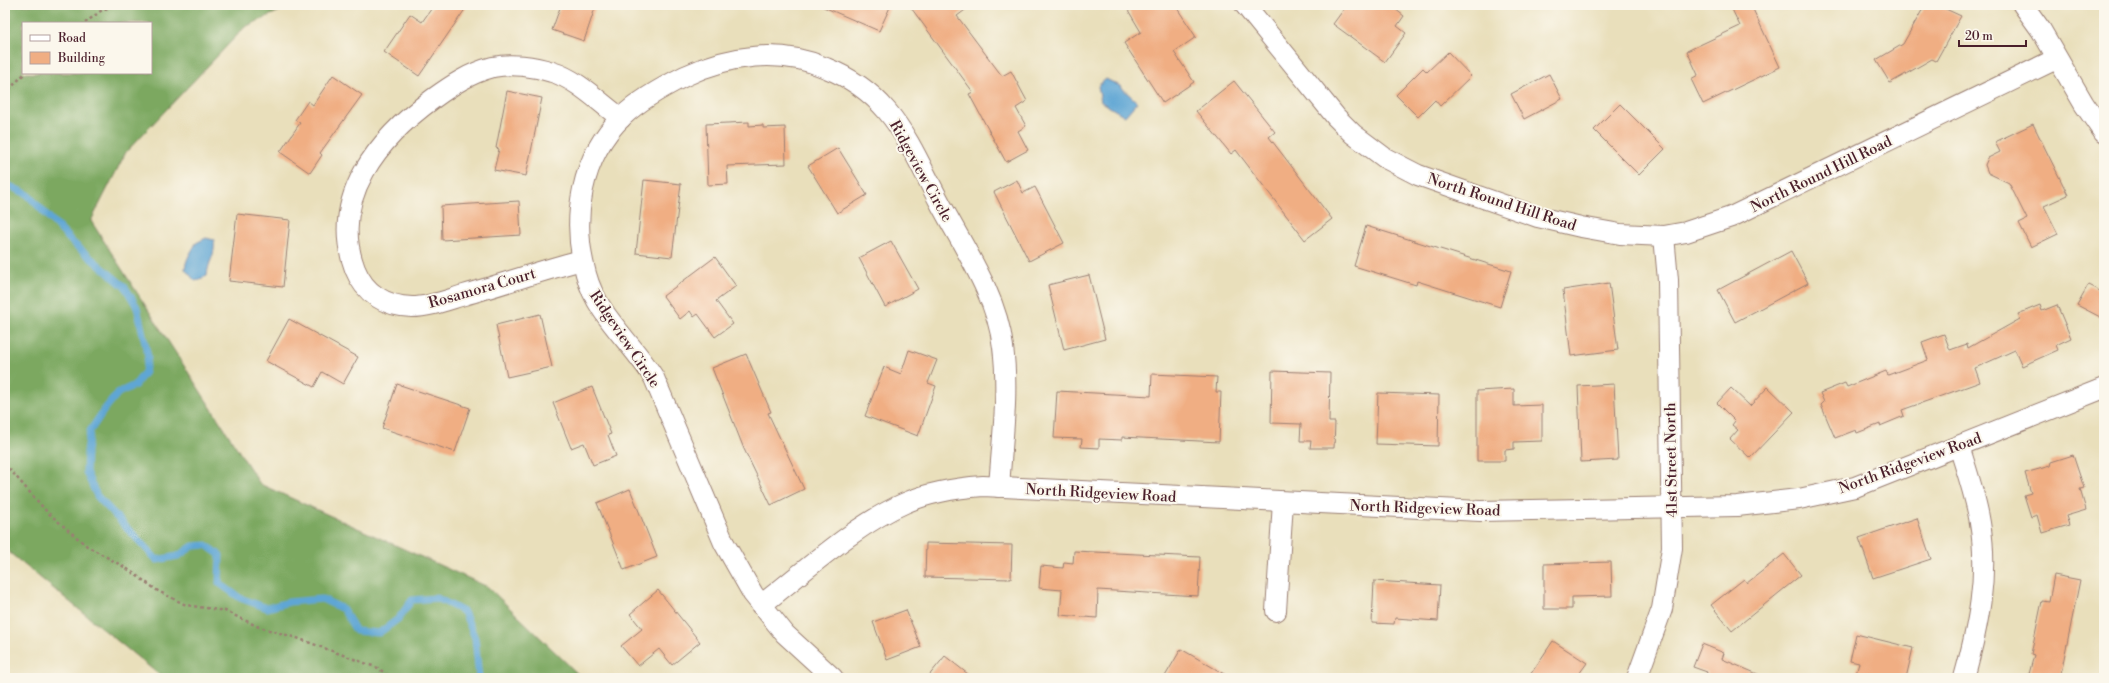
<svg xmlns="http://www.w3.org/2000/svg" width="2109" height="683" font-family="'Libre Bodoni',serif">
  <style>
    .forest { fill: #7ca860; stroke: #636446; fill-rule: evenodd }
    .water { fill: #5ea6d4; stroke: #546280 }
    .lines { fill: none; stroke-linecap: round; stroke-linejoin: round }
    .stream { stroke: #5ea6d4; stroke-width: 7 }
    .building { fill: #f0ae83 }
    .street-casing { stroke: #9a7f73; stroke-width: 22 }
    .path { stroke: #9a7f73; stroke-width: 2.5; stroke-dasharray: 3 3; stroke-linecap: butt }
    .street { stroke: #fff; stroke-width: 20 }
    .labels { text-anchor: middle; stroke-width: 4; stroke-linejoin: round; paint-order: stroke }
    .street-label { font-size: 15px; fill: #4a1f2b; stroke: #fbf7ec }
  </style>
  <rect width="100%" height="100%" fill="#fbf7ec"/>
  <filter id="ink" filterUnits="userSpaceOnUse"><feTurbulence type="fractalNoise" baseFrequency=".025" numOctaves="2"/><feDisplacementMap in="SourceGraphic" scale="8" xChannelSelector="R" yChannelSelector="G"/><feConvolveMatrix kernelMatrix="1 2 1 2 8 2 1 2 1" color-interpolation-filters="sRGB"/></filter>
  <filter id="wash" filterUnits="userSpaceOnUse"><feTurbulence type="fractalNoise" baseFrequency=".012" numOctaves="4" result="noise"/><feDisplacementMap in="SourceGraphic" scale="16" xChannelSelector="R" yChannelSelector="G"/><feGaussianBlur stdDeviation="0.9" result="paint"/><feColorMatrix in="noise" values="0 0 0 0 0 0 0 0 0 0 0 0 0 0 0 0 0 1.4 0 .05"/><feComposite in="paint" operator="in"/></filter>
  <g filter="url(#wash)">
    <rect width="100%" height="100%" fill="#e9dfbb"/>
    <!-- forest -->
    <path class="forest" d="M5,5h287l-47,22 -119,125 -35,69 169,263 228,103 94,91h-419l-158,-129zM23,23h128v50h-128z"/>
    <!-- water -->
    <g class="water">
      <path d="M1106,79l14,7 17,16 -12,14 -24,-14 -3,-16z"/>
      <path d="M206,238l8,2c2,17 -6,20 -7,36l-12,5 -10,-12c1,-11 6,-16 11,-26z"/>
    </g>
    <g class="lines">
      <!-- stream -->
      <path class="stream" d="M5,184l22,10 46,49 52,44 12,20 11,50 -3,15 -10,13 -17,8 -14,17 -14,21 -3,20 -1,21 11,24 60,64 21,-4 15,-10 13,-1 14,10 -1,28 21,15 27,10 22,-6 33,-3 21,10 13,22 23,2 19,-14 14,-19 25,-2 27,14 11,26 4,40"/>
    </g>
    <g id="blocks">
      <!-- building -->
      <g class="building">
        <path d="M434,5h34l-49,71 -35,-24 26,-38 12,8z"/>
        <path d="M561,5h35l-12,36 -32,-11z"/>
        <path d="M819,5h72l-12,26z"/>
        <path d="M909,5h63l-15,11 45,60 9,-5 16,30 -11,7 10,18 -8,5 10,19 -22,12 -37,-68 4,-2z"/>
        <path d="M1125,5h50l21,32 -22,15 20,30 -31,21 -39,-60 17,-11z"/>
        <path d="M1347,5h43l14,11 -7,10 9,7 -21,29 -52,-38z"/>
        <path d="M1730,5h21l29,62 -77,37 -12,-25 7,-4 -11,-24 53,-25z"/>
        <path d="M1925,5h12l24,11 -25,45 -4,-2 -42,24 -14,-23 27,-16z"/>
        <path d="M1448,52l23,24 -31,30 -5,-6 -17,17 -22,-22 27,-27 4,4z"/>
        <path d="M1549,74l13,25 -38,20 -13,-25z"/>
        <path d="M333,75l29,20 -42,58 2,2 -12,18 -30,-21 20,-29 -5,-3 13,-19 5,4z"/>
        <path d="M1234,81l41,51 -6,5 63,82 -27,21 -69,-90 -5,4 -35,-43z"/>
        <path d="M507,91l35,7 -16,78 -32,-6 5,-21 -3,-1z"/>
        <path d="M1620,104l45,45 -26,26 -45,-45z"/>
        <path d="M749,122v4l14,-1v3l22,-1 1,37 -59,2 1,18 -20,1 -2,-61z"/>
        <path d="M2033,124l35,71 -24,11 14,28 -27,13 -12,-24 8,-4 -18,-36 -21,-10 -3,-8 3,-7 12,-6 -5,-10z"/>
        <path d="M838,148l29,47 -30,18 -29,-47z"/>
        <path d="M644,180l37,4 -9,73 -36,-4z"/>
        <path d="M1017,180l6,13 12,-6 29,56 -35,18 -35,-69z"/>
        <path d="M519,201l2,34 -79,5 -1,-34z"/>
        <path d="M237,214l53,6 -7,67 -54,-6z"/>
        <path d="M1366,226l145,45 -11,36 -83,-26 -1,4 -62,-19z"/>
        <path d="M891,241l27,48 -33,18 -26,-49z"/>
        <path d="M1791,251l17,32 -73,39 -17,-32z"/>
        <path d="M715,257l21,29 -20,15 17,23 -18,13 -17,-23 -4,3 -4,-6 -10,8 -17,-23z"/>
        <path d="M1089,275l16,64 -41,11 -16,-65z"/>
        <path d="M1609,283l9,67 -47,6 -8,-66z"/>
        <path d="M2088,285l16,8v26l-27,-14z"/>
        <path d="M2040,305l2,6 15,-6 14,33 -15,7 2,5 -36,16 -7,-16 -40,18 5,14 -78,28 2,6 -24,10v-2l-23,9 -1,-3 -21,8 -14,-33 3,-3 -4,-9 25,-10 2,4 39,-16 2,4 40,-15 -6,-18 22,-8 6,16 17,-6 1,4 52,-29 -2,-5z"/>
        <path d="M540,314l12,53 -45,10 -11,-52z"/>
        <path d="M289,319l69,38 -15,27 -21,-12 -8,15 -48,-26z"/>
        <path d="M909,350l28,10 -9,23 8,3 -18,50 -53,-20 19,-49 17,7z"/>
        <path d="M746,354l25,58 -3,1 36,76 -33,16 -27,-56 -32,-81z"/>
        <path d="M1272,371l58,2 -1,49h6l-1,26h-24l1,-7h-11l1,-17 -30,-1z"/>
        <path d="M1152,374l65,3 -1,15h5l-2,50 -97,-5v3l-23,-1v9l-18,-1 1,-8 -28,-1 3,-47 94,5z"/>
        <path d="M397,384l73,24 -15,44 -73,-24z"/>
        <path d="M1614,384l4,76 -37,2 -3,-76z"/>
        <path d="M592,387l19,47 -3,1 8,21 -23,9 -9,-22 -13,5 -18,-45z"/>
        <path d="M1768,387l26,25 -44,46 -20,-19 8,-9 -6,-5 3,-4 -18,-18 14,-15 19,18z"/>
        <path d="M1514,389v17l28,-1v36l-28,1v7l-9,1v11h-28v-70z"/>
        <path d="M1378,393l61,2 -1,51 -62,-2z"/>
        <path d="M2073,455l11,33 -4,1 6,21 -20,6 3,9 -27,8 -5,-18 -6,2 -7,-22 7,-2 -6,-20 25,-7 1,-4z"/>
        <path d="M630,489l27,68 -33,13 -27,-67z"/>
        <path d="M1917,518l14,41 -58,19 -14,-40z"/>
        <path d="M926,543l86,2 -1,34 -86,-2z"/>
        <path d="M1074,551l126,6 -2,39 -100,-6 -1,28 -37,-3 2,-25 -23,-2 2,-22 22,2 1,-6 9,1z"/>
        <path d="M1784,554l17,21 -69,56 -21,-26 33,-26 3,4z"/>
        <path d="M1611,562l1,34 -40,1v12h-28v-45z"/>
        <path d="M2054,575l26,5 -20,98h-32l6,-23 -3,-1 11,-53 7,1z"/>
        <path d="M1374,581l66,4 -2,36 -43,-3 -1,6 -22,-1z"/>
        <path d="M658,590l42,52 -28,23 -13,-16 -21,17 -17,-20 21,-17 -12,-15z"/>
        <path d="M906,610l15,37 -34,13 -14,-38z"/>
        <path d="M1856,634l57,14 -7,30h-51l4,-15 -9,-2z"/>
        <path d="M1553,641l34,22 -11,15h-48z"/>
        <path d="M1702,644l22,9 -2,6 45,19h-62l2,-6 -14,-5z"/>
        <path d="M1181,649l50,29h-67z"/>
        <path d="M945,656l28,22h-46z"/>
      </g>
    </g>
  </g>
  <g filter="url(#ink)">
    <use href="#blocks" fill-opacity="0" stroke="#9a7f73" stroke-width="1"/>
    <g class="lines">
      <defs>
        <g id="street">
          <path d="M1245,5l91,112 17,17 32,24 33,17 120,42 43,10 39,7 44,2 22,-4 45,-15 325,-158"/>
          <path d="M2023,5l18,25 43,74 20,29"/>
          <path d="M582,260c-40,10 -78,24 -118,35 -17,5 -35,12 -52,12 -27,-1 -47,-13 -57,-38 -27,-71 25,-132 79,-171 18,-13 36,-25 59,-31 18,-4 41,-1 59,5 25,7 48,31 69,46"/>
          <path d="M1959,446c8,26 17,51 21,77 9,53 -2,104 -16,155"/>
          <path d="M761,605c43,-33 95,-81 144,-102 25,-11 51,-15 78,-17l497,25 257,-5 62,-7 56,-12 249,-99"/>
          <path d="M1276,611l7,-109"/>
          <path d="M833,678l-48,-44 -32,-40 -29,-51 -70,-165c-22,-36 -57,-62 -68,-104 -15,-54 -6,-117 37,-158 18,-17 40,-29 62,-40 44,-21 95,-28 141,-8 23,9 44,23 61,43 22,26 36,60 52,90 24,46 58,94 64,146 6,46 -1,94 -4,140"/>
          <path d="M1637,678l25,-69 10,-61 -4,-268 -4,-44"/>
        </g>
      </defs>
      <!-- street casing -->
      <use href="#street" class="street-casing"/>
      <!-- path -->
      <g class="path">
        <path d="M85,23l17,-13 15,-5"/>
        <path d="M5,94l20,-21"/>
        <path d="M5,464l42,48 40,34 39,22 32,23 28,14 39,6 34,16 38,11 81,30 13,10"/>
      </g>
      <!-- street -->
      <use href="#street" class="street"/>
    </g>
  </g>
  <g class="labels">
    <!-- street labels -->
    <g class="street-label">
      <text transform="translate(921 171) rotate(61)" y="5">Ridgeview Circle</text>
      <text transform="translate(1821 174) rotate(-26)" y="5">North Round Hill Road</text>
      <text transform="translate(1502 202) rotate(18)" y="5">North Round Hill Road</text>
      <text transform="translate(482 288) rotate(-16)" y="5">Rosamora Court</text>
      <text transform="translate(625 339) rotate(56)" y="5">Ridgeview Circle</text>
      <text transform="translate(1671 460) rotate(-91)" y="5">41st Street North</text>
      <text transform="translate(1910 463) rotate(-20)" y="5">North Ridgeview Road</text>
      <text transform="translate(1101 493) rotate(3)" y="5">North Ridgeview Road</text>
      <text transform="translate(1425 508) rotate(2)" y="5">North Ridgeview Road</text>
    </g>
  </g>
  <!-- margin -->
  <rect width="2109" height="683" fill="none" stroke="#fbf7ec" stroke-width="20"/>
  <!-- legend -->
  <rect x="22" y="22" width="130" height="52" fill="#fbf7ec" stroke="#b4a19f"/>
  <rect x="30" y="35" width="20" height="6" fill="#ffffff" stroke="#b4a19f"/>
  <text x="58" y="42" font-size="12" fill="#4a1f2b">Road</text>
  <rect x="30" y="52" width="20" height="12" fill="#f0ae83" stroke="#b4a19f"/>
  <text x="58" y="62" font-size="12" fill="#4a1f2b">Building</text>
  <!-- scale -->
  <path d="M1959 40v6h67v-6" fill="none" stroke="#4a1f2b" stroke-width="2"/>
  <text x="1965" y="40" font-size="12" fill="#4a1f2b" stroke="#fbf7ec" stroke-width="3" paint-order="stroke">20 m</text>
</svg>
